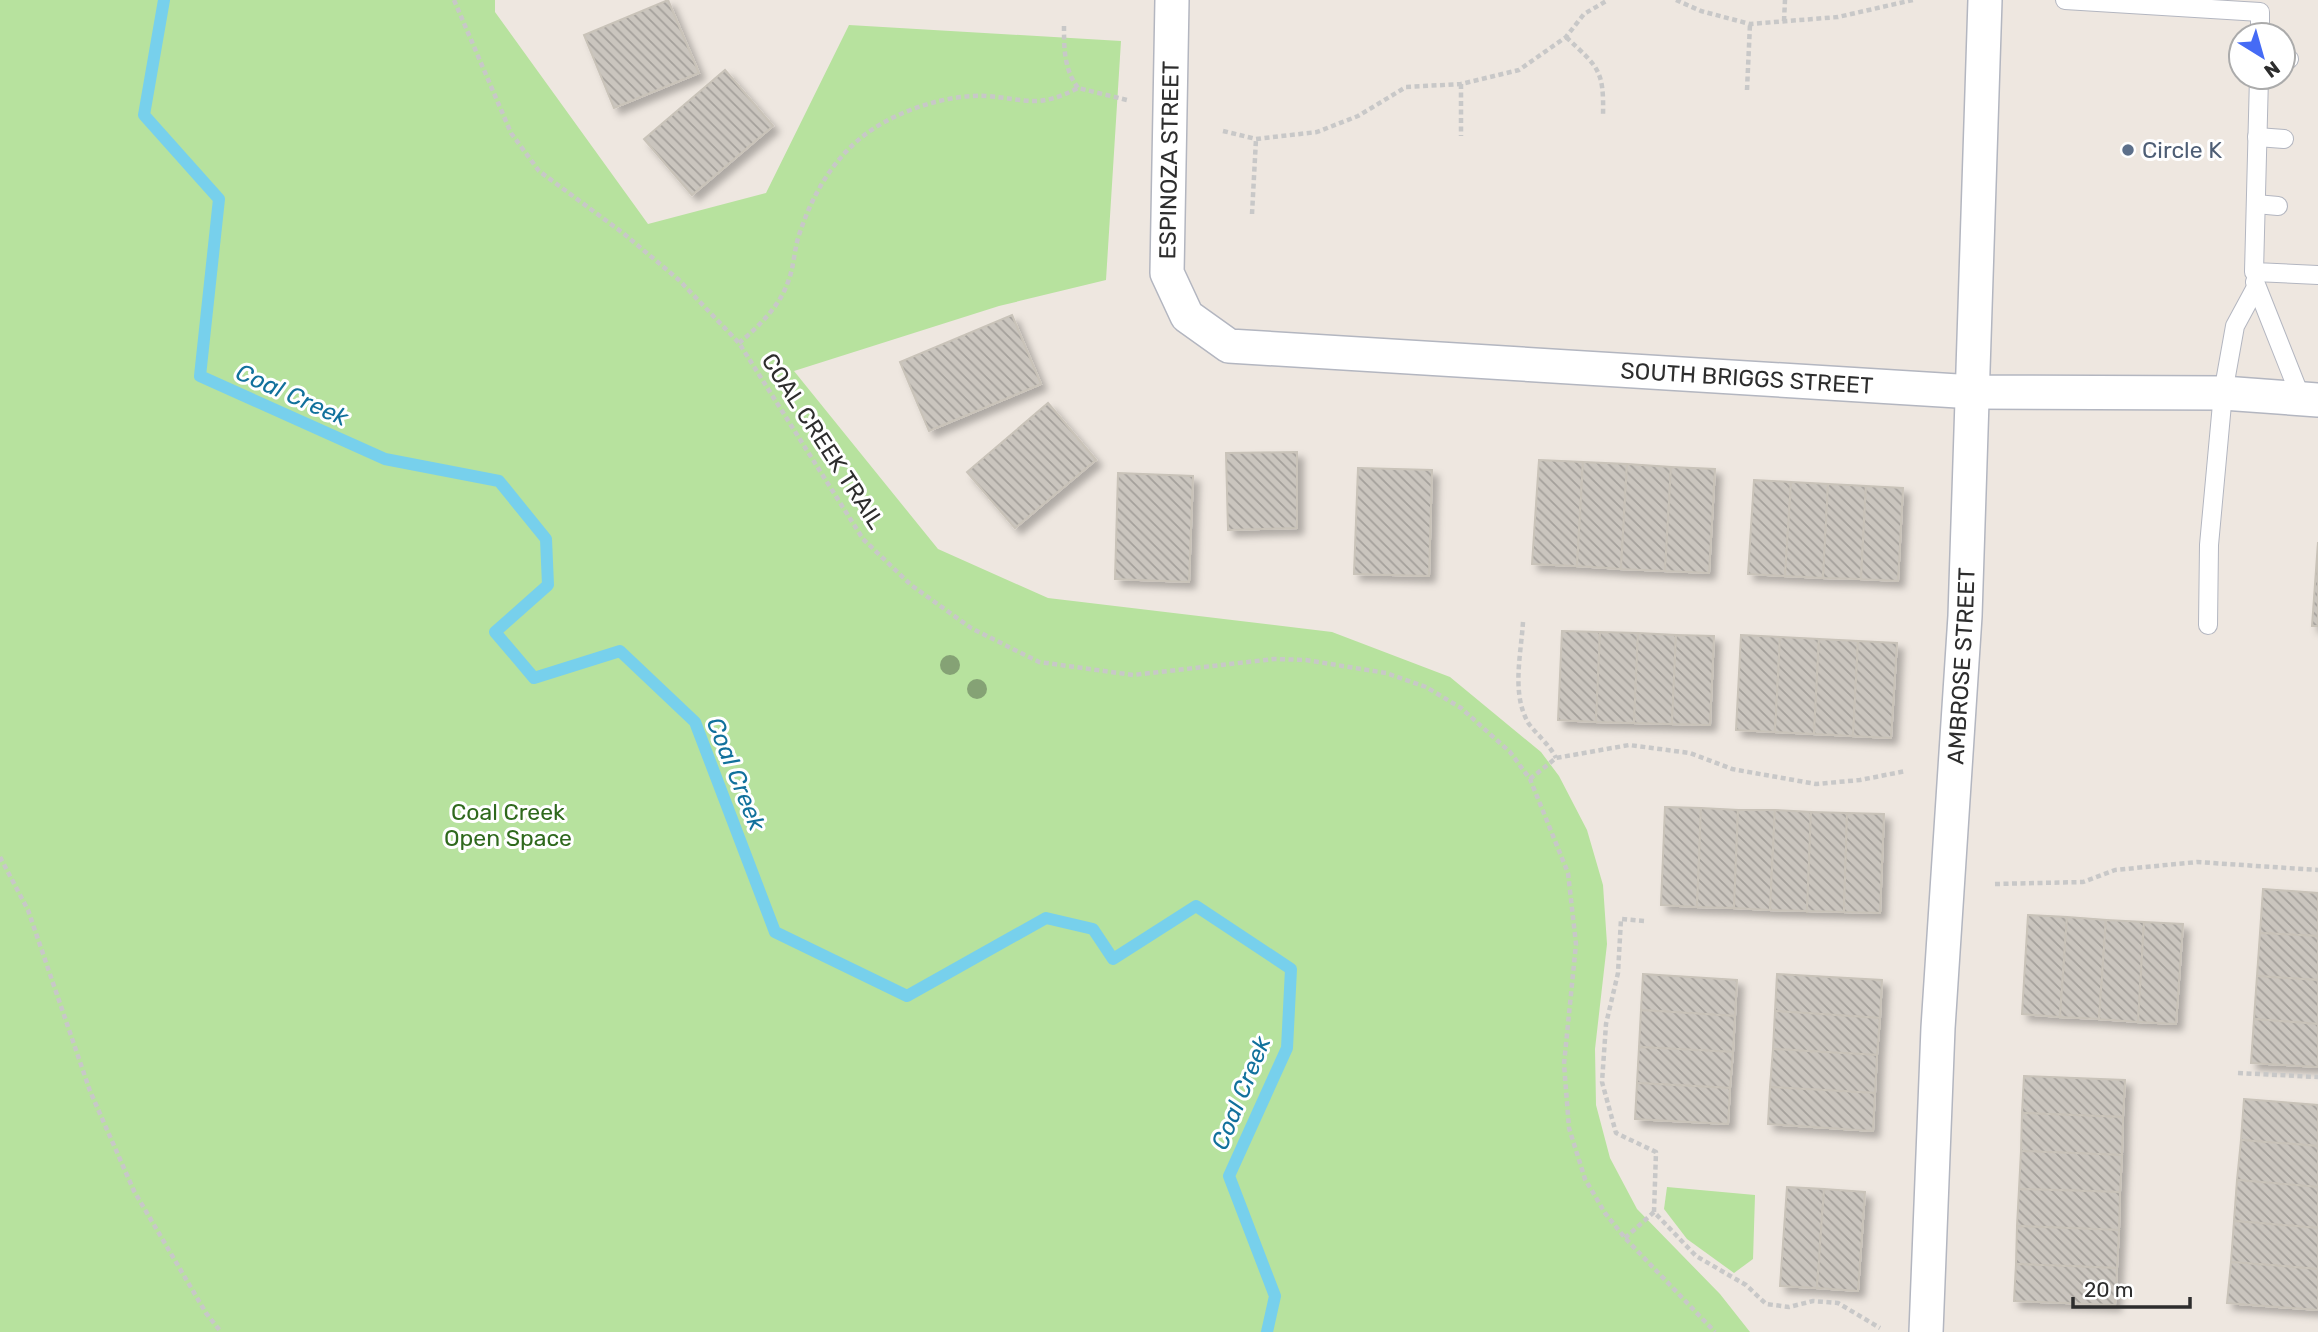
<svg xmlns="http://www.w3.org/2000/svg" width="2318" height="1332" font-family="Rubik,sans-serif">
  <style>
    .park { fill: #b7e29e }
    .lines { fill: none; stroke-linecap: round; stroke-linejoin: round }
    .stream { stroke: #77d0ec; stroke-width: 12 }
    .building { fill: url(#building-back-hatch); stroke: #c9c3b9; stroke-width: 2; filter: url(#shadow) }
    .lane-casing { stroke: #b3b6c0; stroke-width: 20 }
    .street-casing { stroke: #b3b6c0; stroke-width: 36 }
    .path { stroke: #c8c8c8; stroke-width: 4.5; stroke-dasharray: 5 3.5; stroke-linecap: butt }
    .lane { stroke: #fff; stroke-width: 18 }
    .street { stroke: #fff; stroke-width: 33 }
    .tree { fill: #85a275 }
    .service-dot { fill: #5c6f8a; stroke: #fff; stroke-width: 2.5 }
    .labels { text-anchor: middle; stroke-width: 6; stroke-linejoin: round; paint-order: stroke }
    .service-label { font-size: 23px; fill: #4e5e75; stroke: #fff; text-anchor: start }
    .street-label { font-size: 23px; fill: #2d2d2d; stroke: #fff }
    .park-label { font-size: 23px; fill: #2f691d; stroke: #fff }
    .water-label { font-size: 24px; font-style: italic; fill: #11719c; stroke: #fff }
  </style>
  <defs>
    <pattern id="building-back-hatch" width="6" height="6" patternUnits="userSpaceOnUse" patternTransform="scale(1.75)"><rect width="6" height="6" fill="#cac5be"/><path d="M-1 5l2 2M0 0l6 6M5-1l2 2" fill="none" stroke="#a4a09b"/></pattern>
    <filter id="shadow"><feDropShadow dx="6" dy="6" stdDeviation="3.5" flood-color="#0004"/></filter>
  </defs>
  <rect width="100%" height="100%" fill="#eee7e0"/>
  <!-- park -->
  <g class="park">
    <path d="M0,0h495v12l153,212 118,-31 83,-168 272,16 -15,239 -107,26 -205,65 144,178 110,49 284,34 118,45 91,75 18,24 28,54 16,55 4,59 -12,105 1,56 14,53 27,51 83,85 30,38h-1750z"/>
    <path d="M1667,1187l88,8 -2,64 -19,14 -47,-34 -23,-30z"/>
  </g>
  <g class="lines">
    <!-- stream -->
    <path class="stream" d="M164,0l-20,115 75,84 -19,177 185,83 114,22 47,58 2,46 -53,47 39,46 86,-27 75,71 80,210 132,64 139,-78 47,11 20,30 83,-53 95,63 -4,79 -58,128 46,120 -8,36"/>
  </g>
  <!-- building -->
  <g class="building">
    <path d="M668,0l31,73 -85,35 -30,-73z"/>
    <path d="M725,70l48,56 -81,69 -48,-56z"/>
    <path d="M1012,315l29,69 -112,47 -29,-69z"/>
    <path d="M1048,403l48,57 -81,68 -48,-56z"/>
    <path d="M1297,452v76l-69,2 -2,-77z"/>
    <path d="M1539,460l44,2 -6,104 -45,-2z"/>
    <path d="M1583,462l44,2 -6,105 -44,-3z"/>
    <path d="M1627,464l44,3 -6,104 -44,-2z"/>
    <path d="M1671,467l44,2 -6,104 -44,-2z"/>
    <path d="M1358,468l74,2 -3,106 -75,-2z"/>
    <path d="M1118,473l75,3 -4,106 -74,-3z"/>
    <path d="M1754,480l37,2 -6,94 -37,-2z"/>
    <path d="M1791,482l37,2 -5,94 -38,-2z"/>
    <path d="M1828,484l38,2 -5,93 -38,-1z"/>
    <path d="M1866,486l37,2 -5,93 -37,-2z"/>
    <path d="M2318,542v84h-6z"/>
    <path d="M1562,631l38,1 -4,90 -38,-2z"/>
    <path d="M1600,632l38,1 -4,90 -38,-1z"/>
    <path d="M1638,633l38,2 -4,89 -38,-1z"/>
    <path d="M1676,635l38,1 -4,89 -38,-1z"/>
    <path d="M1741,635l39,2 -5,95 -39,-2z"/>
    <path d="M1780,637l39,2 -5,95 -39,-2z"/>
    <path d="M1819,639l39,2 -5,95 -39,-2z"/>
    <path d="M1858,641l39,2 -6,95 -38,-2z"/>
    <path d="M1665,807l36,1 -4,99 -36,-2z"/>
    <path d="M1701,808l37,2 -4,98 -37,-1z"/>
    <path d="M1738,810h37l-5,100 -36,-2z"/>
    <path d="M1775,810l36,2 -4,99 -37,-1z"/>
    <path d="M1811,812l36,1 -3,99 -37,-1z"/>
    <path d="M1847,813l37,1 -4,99 -36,-1z"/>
    <path d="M2263,889l55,4v43l-58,-3z"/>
    <path d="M2028,915l39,2 -7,100 -38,-3z"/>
    <path d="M2067,917l39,3 -7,99 -39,-2z"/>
    <path d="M2106,920l38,2 -6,100 -39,-3z"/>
    <path d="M2144,922l39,2 -7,100 -38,-2z"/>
    <path d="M2260,933l58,3v44l-61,-4z"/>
    <path d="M1643,974l94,6 -2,36 -94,-6z"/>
    <path d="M1777,974l105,6 -2,38 -105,-7z"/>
    <path d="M2257,976l61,4v44l-64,-5z"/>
    <path d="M1641,1010l94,6 -2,36 -94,-5z"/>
    <path d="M1775,1011l105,7 -3,37 -104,-6z"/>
    <path d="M2254,1019l64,5v43l-67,-4z"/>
    <path d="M1639,1047l94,5 -3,36 -93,-5z"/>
    <path d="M1773,1049l104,6 -2,38 -105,-6z"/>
    <path d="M2024,1076l101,4 -2,37 -101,-4z"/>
    <path d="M1637,1083l93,5 -2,36 -93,-5z"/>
    <path d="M1770,1087l105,6 -2,38 -105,-7z"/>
    <path d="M2244,1099l74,6v41l-77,-6z"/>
    <path d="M2022,1113l101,4 -1,38 -101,-4z"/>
    <path d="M2241,1140l77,6v41l-81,-7z"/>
    <path d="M2021,1151l101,4 -2,37 -101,-3z"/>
    <path d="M2237,1180l81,7v41l-84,-7z"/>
    <path d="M1787,1187l37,2 -7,99 -37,-2z"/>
    <path d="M1824,1189l41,3 -7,99 -41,-3z"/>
    <path d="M2019,1189l101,3 -1,38 -102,-4z"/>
    <path d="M2234,1221l84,7v41l-87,-7z"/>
    <path d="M2017,1226l102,4 -2,38 -101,-4z"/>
    <path d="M2231,1262l87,7v41l-91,-7z"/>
    <path d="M2016,1264l101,4 -2,37 -101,-4z"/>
  </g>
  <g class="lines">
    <defs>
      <g id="lane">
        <path d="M2065,0l195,12v23"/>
        <path d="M2283,58l6,1"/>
        <path d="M2259,77l-5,195 64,3"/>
        <path d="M2257,137l27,2"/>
        <path d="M2256,204l22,2"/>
        <path d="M2255,282l46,116"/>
        <path d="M2208,625l1,-80 14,-152 12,-67 20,-37"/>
      </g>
      <g id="street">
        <path id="s1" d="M1172,0l-5,273 20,43 42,30 745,46 249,1 95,7"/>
        <path id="s2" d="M1926,1332l12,-304 27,-412 20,-616"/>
      </g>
    </defs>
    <!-- lane casing -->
    <use href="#lane" class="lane-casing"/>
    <!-- street casing -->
    <use href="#street" class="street-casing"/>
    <!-- path -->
    <g class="path">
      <path d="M454,0l57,133 28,38 84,62 56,47 60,63 124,196 48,46 60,43 68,34 94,13 141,-16 32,1 80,13 40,14 35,21 49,44 20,27 38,94 8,71 -12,120 5,64 16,51 20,34 20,25 90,94"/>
      <path d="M1676,0l25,11 49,13 88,-7 75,-17"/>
      <path d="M1784,21l1,-21"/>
      <path d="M1064,26c0,23 0,43 14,62"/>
      <path d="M1566,37c33,31 38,33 37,79"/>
      <path d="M1461,84v52"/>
      <path d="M1747,90l3,-66"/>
      <path d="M1223,131l33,8 61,-7 41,-16 48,-29 55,-3 58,-14 47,-33 18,-23 24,-14"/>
      <path d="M1252,214l4,-75"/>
      <path d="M739,343c20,-17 40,-36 49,-61 6,-15 6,-32 11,-47 13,-40 35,-79 71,-104 30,-21 78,-37 116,-35 41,3 51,13 92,-8l49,12"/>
      <path d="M1523,622c-2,33 -12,73 6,102 9,12 20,20 27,34"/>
      <path d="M1530,779l26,-21 73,-13 61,8 42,16 84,15 44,-4 46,-9"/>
      <path d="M0,857l28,53 62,181 44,100 72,122 15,19"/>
      <path d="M1995,884l88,-2 32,-12 82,-8 121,8"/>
      <path d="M1644,921l-23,-2 -3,54 -12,51 -4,58 14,51 40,19 -2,60 42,44 50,29 20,19 23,3 24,-6 25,2 42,25"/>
      <path d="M2238,1073l80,4"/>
      <path d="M1625,1238l29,-26"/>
    </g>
    <!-- lane -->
    <use href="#lane" class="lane"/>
    <!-- street -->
    <use href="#street" class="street"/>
  </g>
  <!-- trees -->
  <g class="tree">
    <circle cx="950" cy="665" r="10"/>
    <circle cx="977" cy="689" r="10"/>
  </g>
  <!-- markers -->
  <circle class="service-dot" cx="2128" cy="150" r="7"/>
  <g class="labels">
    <!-- service labels -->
    <g class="service-label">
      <text x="2142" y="158">Circle K</text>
    </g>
    <!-- street labels -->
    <g class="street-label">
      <text transform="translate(1169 160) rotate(-89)" y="8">ESPINOZA STREET</text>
      <text dy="8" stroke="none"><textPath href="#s1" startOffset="891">SOUTH BRIGGS STREET</textPath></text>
      <text transform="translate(823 441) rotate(57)" y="8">COAL CREEK TRAIL</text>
      <text dy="8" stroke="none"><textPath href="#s2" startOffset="667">AMBROSE STREET</textPath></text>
    </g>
    <!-- park labels -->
    <g class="park-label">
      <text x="508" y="820">Coal Creek<tspan x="508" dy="26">Open Space</tspan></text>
    </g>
    <!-- water labels -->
    <g class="water-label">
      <text transform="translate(292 395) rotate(24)" y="8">Coal Creek</text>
      <text transform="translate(736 774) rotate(68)" y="8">Coal Creek</text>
      <text transform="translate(1241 1093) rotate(-68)" y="8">Coal Creek</text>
    </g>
  </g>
  <!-- north arrow -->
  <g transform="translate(2262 56) rotate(143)"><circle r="33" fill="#ffffff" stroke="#ababab" stroke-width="2"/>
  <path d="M0-5L12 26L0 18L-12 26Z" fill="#456bf5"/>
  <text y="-10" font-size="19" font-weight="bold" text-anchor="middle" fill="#2d2d2d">N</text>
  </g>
  <!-- scale -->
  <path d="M2073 1297v10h117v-10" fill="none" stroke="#2d2d2d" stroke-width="3.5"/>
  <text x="2084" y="1297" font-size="21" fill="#2d2d2d" stroke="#ffffff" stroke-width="5" paint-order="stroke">20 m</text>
</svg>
